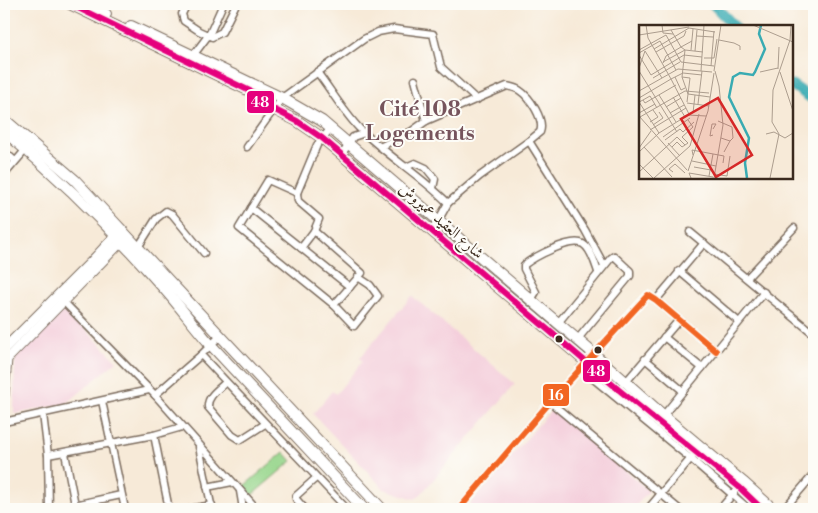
<svg xmlns="http://www.w3.org/2000/svg" width="818" height="513" font-family="'Libre Bodoni',Amiri,serif">
  <style>
    .built { fill: #f4cfdc }
    .green { fill: #97d68c; stroke: #698055 }
    .lines { fill: none; stroke-linecap: round; stroke-linejoin: round }
    .river { stroke: #39abb2; stroke-width: 11 }
    .street-casing { stroke: #7d6d5f; stroke-width: 9 }
    .secondary-casing { stroke: #7d6d5f; stroke-width: 11 }
    .primary-casing { stroke: #7d6d5f; stroke-width: 12 }
    .street { stroke: #fff; stroke-width: 6 }
    .secondary { stroke: #fff; stroke-width: 9 }
    .primary { stroke: #fff; stroke-width: 10 }
    .bus-1-casing { stroke: #fdfcf7; stroke-width: 10 }
    .bus-2-casing { stroke: #fdfcf7; stroke-width: 10 }
    .bus-1 { stroke: #e5007d; stroke-width: 6 }
    .bus-2 { stroke: #f26522; stroke-width: 6 }
    .bus-dot { fill: #3b2a1e; stroke: #fdfcf7; stroke-width: 2 }
    .labels { text-anchor: middle; stroke-width: 4; stroke-linejoin: round; paint-order: stroke }
    .street-label { font-size: 16px; fill: #3b2a1e; stroke: #fdfcf7 }
    .district-label { font-size: 21px; font-weight: bold; fill: #76545c; stroke: #fdfcf7 }
    .inset-river { fill: none; stroke: #39abb2; stroke-width: 2.5 }
    .inset-road { fill: none; stroke: #ac9d8e; stroke-width: 1 }
    .view { fill: #d62828; fill-opacity: 0.15; stroke: #d62828; stroke-width: 2.5 }
    .inset-edge { fill: none; stroke: #3b2a1e; stroke-width: 2.5 }
    .line-badge { stroke: #fdfcf7; stroke-width: 2 }
    .badge-label { font-size: 14px; text-anchor: middle; font-weight: bold; fill: #fff }
  </style>
  <rect width="100%" height="100%" fill="#fdfcf7"/>
  <filter id="ink" filterUnits="userSpaceOnUse"><feTurbulence type="fractalNoise" baseFrequency=".02" numOctaves="2"/><feDisplacementMap in="SourceGraphic" scale="10" xChannelSelector="R" yChannelSelector="G"/><feConvolveMatrix kernelMatrix="1 2 1 2 8 2 1 2 1" color-interpolation-filters="sRGB"/></filter>
  <filter id="wash" filterUnits="userSpaceOnUse"><feTurbulence type="fractalNoise" baseFrequency=".0096" numOctaves="4" result="noise"/><feDisplacementMap in="SourceGraphic" scale="20" xChannelSelector="R" yChannelSelector="G"/><feGaussianBlur stdDeviation="1.12" result="paint"/><feColorMatrix in="noise" values="0 0 0 0 0 0 0 0 0 0 0 0 0 0 0 0 0 1.4 0 .05"/><feComposite in="paint" operator="in"/></filter>
  <g filter="url(#wash)">
    <rect width="100%" height="100%" fill="#f7ead8"/>
    <!-- built -->
    <g class="built">
      <path d="M412,296l103,88 -94,110 -6,5 -31,-10 -71,-75 19,-23 4,3 27,-33 -3,-3z"/>
      <path d="M65,309l52,52 -51,43 -52,10 1,-56z"/>
      <path d="M553,408l96,83 -16,18h-167z"/>
    </g>
    <!-- green -->
    <path class="green" d="M284,452l8,9 -40,34 -8,-9z"/>
    <g class="lines">
      <!-- river -->
      <g class="river">
        <path d="M713,4l21,22"/>
        <path d="M792,85l22,15"/>
      </g>
    </g>
  </g>
  <g filter="url(#ink)">
    <g class="lines">
      <defs>
        <g id="street">
          <path d="M187,4l-5,10 2,7 15,10 13,6 10,-5 14,-28"/>
          <path d="M192,57l18,-24 13,-29"/>
          <path d="M317,72c14,18 26,39 42,56 27,27 61,47 89,75"/>
          <path d="M415,80l11,41"/>
          <path d="M247,147l35,-49 82,-59 14,-7 16,-3 39,5 8,33 36,33"/>
          <path d="M380,147l32,-16 14,-10 81,-35c4,1 9,2 12,4 11,7 26,30 21,42l-11,9"/>
          <path d="M4,151l11,10"/>
          <path d="M342,154l11,-17 12,-4"/>
          <path d="M406,167l9,-4 11,5 9,11 -2,9"/>
          <path d="M4,175l24,-28"/>
          <path d="M297,193l20,-48 14,-17"/>
          <path d="M251,208l99,79"/>
          <path d="M431,229l7,-8 10,-18 32,-27 49,-35 56,89 19,35"/>
          <path d="M314,231l48,42 -28,32"/>
          <path d="M690,232l124,102"/>
          <path d="M301,248l13,-17 5,-12 -21,-18 -1,-8 -29,-13 -29,48 95,77 20,21 24,-30 -8,-11 -12,-8"/>
          <path d="M137,249l19,-30 10,-8 6,3 32,39"/>
          <path d="M679,271l60,51"/>
          <path d="M747,278l47,-50"/>
          <path d="M62,300l93,95 102,114"/>
          <path d="M531,300l5,-8 -12,-23v-4c10,-8 47,-28 59,-21 8,5 12,19 15,28"/>
          <path d="M656,300l48,-57"/>
          <path d="M558,323l53,-65 3,-2 16,15v5l-53,64"/>
          <path d="M664,337l38,31"/>
          <path d="M201,355l146,154"/>
          <path d="M645,359l38,32"/>
          <path d="M580,368l111,91 58,50"/>
          <path d="M226,382c-7,7 -19,14 -18,25l24,28 8,5 25,-16"/>
          <path d="M625,383l54,-63"/>
          <path d="M155,395l46,-40 20,-20"/>
          <path d="M102,401l23,108"/>
          <path d="M550,402l129,107"/>
          <path d="M43,414l5,41 1,54"/>
          <path d="M662,417l102,-125"/>
          <path d="M4,422l145,-32"/>
          <path d="M154,435l28,-8"/>
          <path d="M199,447l13,62"/>
          <path d="M65,453l10,52"/>
          <path d="M48,455l106,-20 15,74"/>
          <path d="M207,487l25,-5"/>
          <path d="M240,491l3,18"/>
          <path d="M56,509l65,-14"/>
          <path d="M190,509l22,-4"/>
          <path d="M305,509l-9,-10v-3l20,-18"/>
          <path d="M459,509l91,-107 98,-107 8,5 60,51"/>
          <path d="M648,509l44,-52"/>
          <path d="M720,509l14,-16"/>
          <path d="M784,509l30,-35"/>
        </g>
        <g id="secondary">
          <path d="M4,349l86,-86 25,-27"/>
          <path d="M4,395l3,-36 114,-117"/>
        </g>
        <g id="primary">
          <path d="M70,4l184,89 7,10 36,18 25,17 297,252 120,97 23,22"/>
          <path d="M86,4l20,10"/>
          <path d="M131,26l151,72 40,23 271,232 70,62 80,67 30,27"/>
          <path d="M4,119l71,61 307,329"/>
          <path d="M4,131c56,47 107,97 155,152 18,19 33,41 51,61l154,165"/>
        </g>
      </defs>
      <!-- street casing -->
      <use href="#street" class="street-casing"/>
      <!-- secondary casing -->
      <use href="#secondary" class="secondary-casing"/>
      <!-- primary casing -->
      <use href="#primary" class="primary-casing"/>
      <!-- street -->
      <use href="#street" class="street"/>
      <!-- secondary -->
      <use href="#secondary" class="secondary"/>
      <!-- primary -->
      <use href="#primary" class="primary"/>
      <defs>
        <path id="bus-1" d="M70,4l184,89 7,10 36,18 25,17 297,252 120,97 23,22"/>
        <path id="bus-2" d="M459,509l91,-107 98,-107 8,5 60,51"/>
      </defs>
      <!-- bus-1 casing -->
      <use href="#bus-1" class="bus-1-casing"/>
      <!-- bus-2 casing -->
      <use href="#bus-2" class="bus-2-casing"/>
      <!-- bus-1 -->
      <use href="#bus-1" class="bus-1"/>
      <!-- bus-2 -->
      <use href="#bus-2" class="bus-2"/>
    </g>
  </g>
  <!-- markers -->
  <g class="bus-dot">
    <circle cx="559" cy="339" r="4.5"/>
    <circle cx="598" cy="350" r="4.5"/>
  </g>
  <g class="labels">
    <!-- street labels -->
    <g class="street-label">
      <text transform="translate(442 220) rotate(41)" y="6">شارع العقيد عميروش</text>
    </g>
    <!-- district labels -->
    <g class="district-label">
      <text x="420" y="116">Cité 108<tspan x="420" dy="24">Logements</tspan></text>
    </g>
  </g>
  <!-- overview -->
  <g transform="translate(639 25)">
    <rect width="154" height="154" fill="#f7ead8"/>
    <path class="inset-river" d="M108,153l-2,-15 4,-25 -20,-41 4,-20 7,-4 13,2 2,-3 10,-23 -6,-15 2,-9"/>
    <path class="inset-road" d="M7,0l2,13 23,41 4,-2 6,13 4,-2M23,0l1,8 10,1M114,0l40,17M50,3l26,4M0,10l50,-8M58,11l16,1M80,15l15,3 6,3v4M15,24l35,-21M0,25l27,-15 15,27 33,4M52,25l2,-21M6,26l17,27M56,26l2,-21M17,27l28,-16 2,-5M0,28l21,-12 16,29M0,30l12,20M65,33h10l3,-19M24,37l22,-12 18,2M24,38l3,-7 15,-9 -10,-17M72,41l3,-35M0,43l6,-17M139,44l1,-22M0,46l38,61M62,46l3,-46M75,46l7,-46M121,47l18,-4M141,47l13,39M12,50l33,-20 18,2M36,52l8,-4 19,2M43,52l3,-27 -4,-3 11,-6M14,53l27,-16M0,66l39,-22 34,3M20,70l17,27M34,72l12,20M0,73l32,-19 18,35M4,75l7,-4 7,12M0,77l4,-2 2,3 31,-18M0,77l20,31M48,77l3,-24 -8,-1 6,17 22,3M48,78l22,3M59,79l4,-33M27,82l15,-9M0,88l16,-9M31,88l14,-8M54,88l2,-18M0,91l48,54M1,92l45,-26 24,2M49,95l5,7 -11,10 6,6M79,96l14,6 1,11 -3,3M11,97l8,-5 -5,-7M14,100l10,-7 -4,-6M74,104l3,-5h-4l-2,12 3,-1M11,105l36,-22M127,109l8,-2 11,6 8,-5M24,112l27,-19M82,113l9,3 -6,11M26,115l15,-11 3,3 11,-10M29,118l12,13M5,122l28,30M33,122l5,-5 5,5 3,-2M0,123l12,-17M0,127l20,-19 29,-18 18,1M54,130l-1,-5 32,6 -1,7M53,136l24,5M0,139l14,14M55,142l17,3M49,146l20,-60 6,-38M0,147l38,-35 8,8 3,-2M34,147l-4,-3 6,-5 10,9M75,149l13,2 3,-20M70,151l4,-22M15,153l36,-32 9,-32M52,153l-2,-5 24,4M75,153l9,-53 -4,-39 -4,-15M131,153l9,-44 -7,-12 1,-32 17,-50 1,-15"/>
    <path class="view" d="M79,73l34,57 -36,22 -35,-58z"/>
    <rect width="154" height="154" class="inset-edge"/>
  </g>
  <g class="line-badge">
    <rect x="246" y="90" width="29" height="24" rx="5" fill="#e5007d"/>
    <rect x="582" y="359" width="29" height="24" rx="5" fill="#e5007d"/>
    <rect x="542" y="383" width="28" height="24" rx="5" fill="#f26522"/>
  </g>
  <g class="badge-label">
    <text x="260" y="107">48</text>
    <text x="596" y="376">48</text>
    <text x="556" y="400">16</text>
  </g>
  <!-- margin -->
  <rect width="818" height="513" fill="none" stroke="#fdfcf7" stroke-width="20"/>
</svg>
